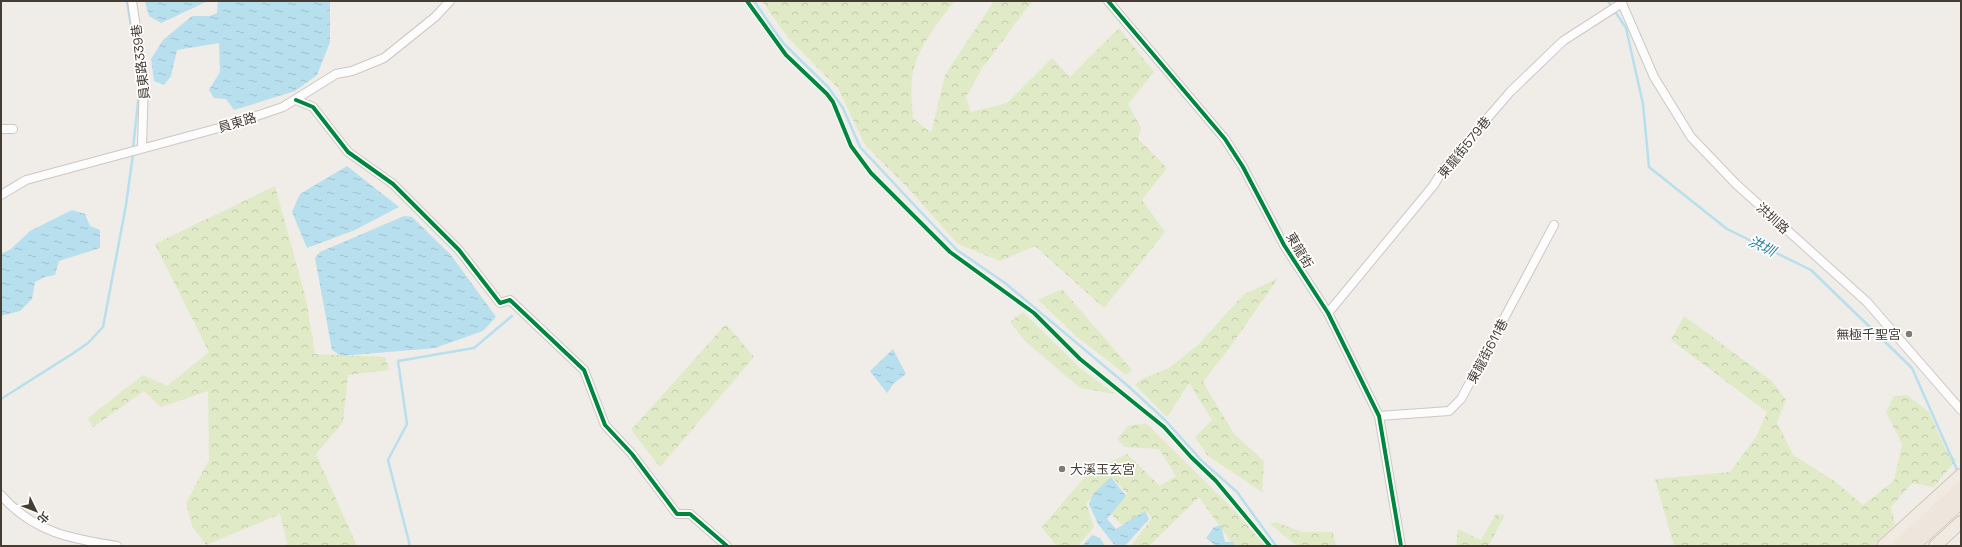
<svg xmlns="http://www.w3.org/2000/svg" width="1962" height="547" font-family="'Space Grotesk','Noto Sans TC',sans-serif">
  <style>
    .forest { fill: url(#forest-crowns) }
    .water { fill: url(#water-ripples) }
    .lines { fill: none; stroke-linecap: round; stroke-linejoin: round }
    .stream { stroke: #b7dfee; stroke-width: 2.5 }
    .minor-casing { stroke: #ccc8c4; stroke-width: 10 }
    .primary-casing { stroke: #d2c6b5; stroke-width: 14 }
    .trunk-casing { stroke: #c8b6a3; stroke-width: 14 }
    .minor { stroke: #fdfcfc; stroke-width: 8 }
    .primary { stroke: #f1eae2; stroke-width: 12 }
    .trunk { stroke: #eee6dd; stroke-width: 13 }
    .cycleway-casing { stroke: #fff; stroke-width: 6 }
    .cycleway { stroke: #00873e; stroke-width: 4 }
    .poi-dot { fill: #817a73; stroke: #fff; stroke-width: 1.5 }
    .labels { text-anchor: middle; stroke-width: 3.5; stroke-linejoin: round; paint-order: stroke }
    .street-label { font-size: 13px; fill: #453c34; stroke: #fff }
    .poi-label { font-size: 13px; fill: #453c34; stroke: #fff; text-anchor: end }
    .water-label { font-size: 14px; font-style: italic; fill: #297fa2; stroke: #fff }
  </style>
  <defs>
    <pattern id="forest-crowns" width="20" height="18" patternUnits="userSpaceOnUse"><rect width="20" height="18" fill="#e1eac7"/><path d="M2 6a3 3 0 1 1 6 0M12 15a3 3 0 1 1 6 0" fill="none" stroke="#c2caac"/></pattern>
    <pattern id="water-ripples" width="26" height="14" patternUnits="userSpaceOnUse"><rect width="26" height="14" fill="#b7dfee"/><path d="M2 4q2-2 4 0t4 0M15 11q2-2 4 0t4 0" fill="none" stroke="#9fc0cd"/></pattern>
  </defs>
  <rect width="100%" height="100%" fill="#f0ece8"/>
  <!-- forest -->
  <g class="forest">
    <path d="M762,1h193c-16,19 -37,46 -42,71 -3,15 -1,30 0,46l18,15 14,-58 49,-74h38l-51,69 -15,27 5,15 36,-9 45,-45 18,19 49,-49 35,44 -26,32 13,24 -3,11 29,29 -25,32 23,32 -61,76 -69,-62 -35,15 -42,-17 -50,-56 -43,-43 -27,-57 -49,-49z"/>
    <path d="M275,186l31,113 9,55 70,3 4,13 -41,5 -5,47 -27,32 41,92h-69l-8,-32 -74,31 -14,-19 -6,-23 23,-43 -1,-69 -47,16 -17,-16 -51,36 -5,-9 55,-43 24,11 42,-34 -54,-108z"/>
    <path d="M1278,278l-48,69 -27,35 31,52 30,27 -2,31 -55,-37 -12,-18 17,-17 -23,-37 -22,34 -32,-32 7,-6 27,-11 30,-24 44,-49z"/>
    <path d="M1062,289l70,81 -6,5 -51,-40 -37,-35z"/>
    <path d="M1023,312l57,56 35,26 -35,-6 -55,-47 -15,-19z"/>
    <path d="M1684,316l88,65 14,19 -9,22 16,33 40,25 30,25 31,-24 8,-37 -16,-32 8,-16 13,-1 22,17 17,38 10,10 -22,27 -22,-4 -21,24 4,17 -22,22h-199l-19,-67 75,-7 26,-35 11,-25 -96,-72z"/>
    <path d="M726,324l28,33 -94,110 -29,-37z"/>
    <path d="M1146,423l90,89 29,34h-31l-35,-49 -50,49h-18l21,-28 -5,-5 -25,12 -11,-11 16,-20 -14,-16 -27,25 8,24 -16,19h-22l-14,-19 47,-55 38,-18 33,32 16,-10 -17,-27 -34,-2 -8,-8 11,-13z"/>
    <path d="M1496,514l9,1 -16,30 2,1h-35l2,-17 23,11z"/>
    <path d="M1275,522l27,10h31l3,13 4,1h-43l-27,-22z"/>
  </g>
  <!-- water -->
  <g class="water">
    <path d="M145,1h63l-47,22 -12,-7z"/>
    <path d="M218,1h112v41l-13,33 -22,16 -61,19 -8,-11 -12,-1 -5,-8 11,-18 -1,-29 -42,7 -6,26 -7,9 -10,-4 -3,-22 12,-19 29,-24h18l7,-3z"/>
    <path d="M347,166l52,41 -44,23 -48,18 -15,-36 8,-18z"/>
    <path d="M72,210l13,4 5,12 10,4v18l-41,13 -4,14 -10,2 -10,5 -3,17 -12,12 -19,5v-62l10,-5 19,-18z"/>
    <path d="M404,216l8,1 39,38 45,62 -13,14 -48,17 -94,8 -9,-6 -17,-92 5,-6z"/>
    <path d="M893,349l13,25 -12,9 -7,10 -17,-22z"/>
    <path d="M1111,477l15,19 -19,23 9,10 29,-18 4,8 -24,27h-10l-17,-22 -9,-20 4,-10z"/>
    <path d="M1221,525l4,17h8l2,4h-19l-10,-8 8,-11z"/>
    <path d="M1092,535l8,3 5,8h-23z"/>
  </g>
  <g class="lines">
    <!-- stream -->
    <g class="stream">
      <path d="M127,1l13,82 -7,66"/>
      <path d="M754,1l29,42 45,44 15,21 17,39 57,61 40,42 48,33 123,103 37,34 37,41 35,31 39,54"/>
      <path d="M1608,1l18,27 17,76 6,63 78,62 84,41 101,98 46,104"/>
      <path d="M1,399l71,-45 16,-11 15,-16 23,-122 7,-51"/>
      <path d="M410,546l-22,-86 19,-36 -9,-63 76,-13 38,-32"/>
    </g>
    <defs>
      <g id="minor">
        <path d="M132,1l12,79 -2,67"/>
        <path d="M1108,1l117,138 18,28 41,78 44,68 51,103 22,130"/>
        <path d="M1621,1l33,76 37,60 45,47 131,118 94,108"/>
        <path d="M296,100l17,7 35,45 45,32 66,66 41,53 10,-3 74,70 21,55 27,29 45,60h13l37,32"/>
        <path d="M1,129h12"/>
        <path d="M1,195l25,-15 204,-55 53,-18 53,-33 16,-3 32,-13 51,-41 15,-16"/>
        <path d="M1328,313l105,-127 12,-19 66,-76 52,-50 59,-38"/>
        <path d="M1379,416l70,-5 12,-12 93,-174"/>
        <path d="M1,495c32,37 70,44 116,51"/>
      </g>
      <g id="primary">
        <path d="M1883,546l78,-71"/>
        <path d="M1935,546l26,-24"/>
      </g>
      <g id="trunk">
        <path d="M1899,546l62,-58"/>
        <path d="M1913,546l48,-44"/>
      </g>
    </defs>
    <!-- minor casing -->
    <use href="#minor" class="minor-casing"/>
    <!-- primary casing -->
    <use href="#primary" class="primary-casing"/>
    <!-- trunk casing -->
    <use href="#trunk" class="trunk-casing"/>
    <!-- minor -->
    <use href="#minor" class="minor"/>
    <!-- primary -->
    <use href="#primary" class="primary"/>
    <!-- trunk -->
    <use href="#trunk" class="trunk"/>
    <defs>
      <g id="cycleway">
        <path d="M747,1l39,54 41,39 6,8 18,44 20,27 79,79 84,61 46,46 84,68 27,30 25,24 54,65"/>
        <path d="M1108,1l117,138 18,28 41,78 44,68 51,103 22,130"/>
        <path d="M296,100l17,7 35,45 45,32 66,66 41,53 10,-3 74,70 21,55 27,29 45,60h13l37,32"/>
      </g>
    </defs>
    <!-- cycleway casing -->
    <use href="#cycleway" class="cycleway-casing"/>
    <!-- cycleway -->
    <use href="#cycleway" class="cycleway"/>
  </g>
  <!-- markers -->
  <g class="poi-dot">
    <circle cx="1909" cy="334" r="4"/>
    <circle cx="1062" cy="469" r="4"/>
  </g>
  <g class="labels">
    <!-- street labels -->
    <g class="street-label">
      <text transform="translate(140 62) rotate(-97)" y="5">員東路339巷</text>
      <text transform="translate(237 122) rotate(-17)" y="5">員東路</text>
      <text transform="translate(1464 147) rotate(-51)" y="5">東龍街579巷</text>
      <text transform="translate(1773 218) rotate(42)" y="5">洪圳路</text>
      <text transform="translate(1300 250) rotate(59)" y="5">東龍街</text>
      <text transform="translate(1487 351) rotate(-62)" y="5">東龍街611巷</text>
    </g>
    <!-- poi labels -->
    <g class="poi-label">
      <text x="1901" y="339">無極千聖宮</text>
      <text x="1070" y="474" text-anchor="start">大溪玉玄宮</text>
    </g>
    <!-- water labels -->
    <g class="water-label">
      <text transform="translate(1762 246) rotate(26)" y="5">洪圳</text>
    </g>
  </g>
  <!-- border -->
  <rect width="1962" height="547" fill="none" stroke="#453c34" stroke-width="4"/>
  <!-- north arrow -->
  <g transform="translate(36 511) rotate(133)" stroke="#ffffff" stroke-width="3" paint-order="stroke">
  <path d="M0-3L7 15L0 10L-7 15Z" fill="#453c34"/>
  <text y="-6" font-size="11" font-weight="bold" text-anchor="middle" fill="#453c34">北</text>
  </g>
</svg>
